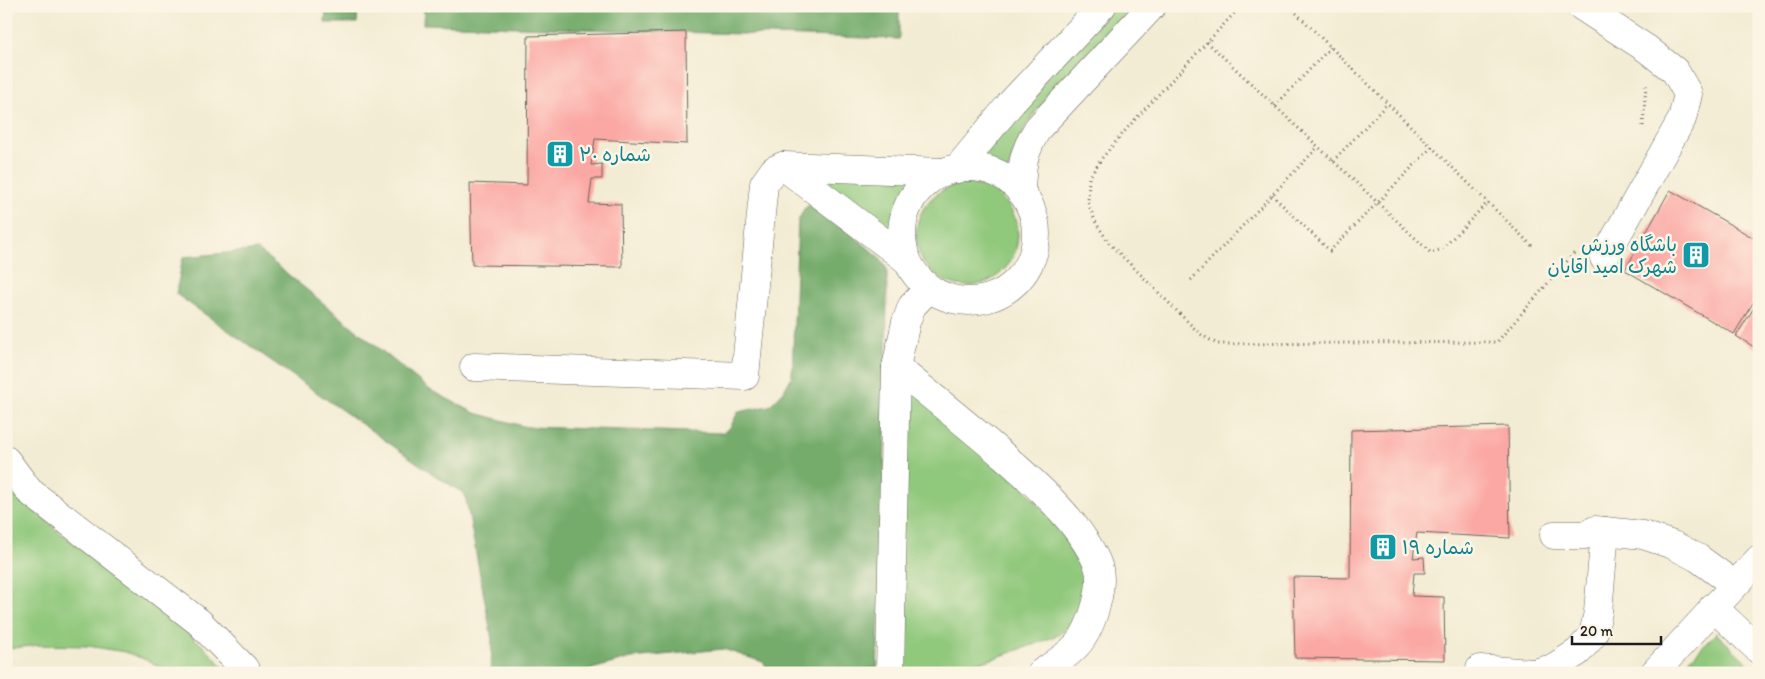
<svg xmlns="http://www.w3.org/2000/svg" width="1765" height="679" font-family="Itim,'Playpen Sans Arabic',sans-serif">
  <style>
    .green { fill: #90c87c; stroke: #56724c }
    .forest { fill: #74ac6c; stroke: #486444 }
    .building { fill: #fba8a4 }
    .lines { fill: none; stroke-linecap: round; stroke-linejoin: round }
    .minor-casing { stroke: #67655c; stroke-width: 29 }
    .major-casing { stroke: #67655c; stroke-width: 29 }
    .highway-casing { stroke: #67655c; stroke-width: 29 }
    .path { stroke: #67655c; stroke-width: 3; stroke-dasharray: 1 4; stroke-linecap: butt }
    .minor { stroke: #fff; stroke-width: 28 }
    .major { stroke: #fff; stroke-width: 28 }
    .highway { stroke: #fff; stroke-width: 28 }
    .labels { text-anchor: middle; stroke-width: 5; stroke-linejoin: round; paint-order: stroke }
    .culture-label { font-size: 19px; fill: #0d838f; stroke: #fcf5e5; text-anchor: start }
  </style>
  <rect width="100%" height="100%" fill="#fcf5e5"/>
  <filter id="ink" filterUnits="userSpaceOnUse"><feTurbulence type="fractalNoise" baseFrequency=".02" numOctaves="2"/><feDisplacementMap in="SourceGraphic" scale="10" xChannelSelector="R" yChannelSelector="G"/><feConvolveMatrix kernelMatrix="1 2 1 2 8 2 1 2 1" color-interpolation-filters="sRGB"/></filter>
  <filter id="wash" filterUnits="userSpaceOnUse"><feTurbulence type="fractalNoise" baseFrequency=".0096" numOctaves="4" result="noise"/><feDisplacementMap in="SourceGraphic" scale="20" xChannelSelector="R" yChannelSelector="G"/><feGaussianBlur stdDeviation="1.12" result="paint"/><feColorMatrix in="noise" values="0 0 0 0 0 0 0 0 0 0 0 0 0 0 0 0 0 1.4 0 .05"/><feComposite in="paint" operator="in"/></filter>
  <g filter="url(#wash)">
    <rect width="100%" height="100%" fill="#f3ecd4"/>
    <!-- green -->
    <g class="green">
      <path d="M1115,6h18l-79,83 -27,34 -15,34 -4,14 -35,-14z"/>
      <path d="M918,171l-22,40 -2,35 -87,-74z"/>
      <circle cx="967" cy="235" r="51"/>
      <path d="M901,380l120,104 45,52 22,39 -4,35 -12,14 -14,11 -17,7 -55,19 -34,5 -2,7h-51z"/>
      <path d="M6,485l51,45 56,45 54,40 37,32 25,26h-59l-23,-13 -22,-8 -37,-6 -50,-1 -32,4z"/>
      <path d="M1716,633l40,38 -2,2h-77z"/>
    </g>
    <!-- forest -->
    <g class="forest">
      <path d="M326,6h32l-1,17h-32z"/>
      <path d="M424,6h475v33l-476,-15z"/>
      <path d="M813,202l66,55 8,12 -1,140 -9,264h-106l-8,-11 -40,-13 -92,9 -53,15h-87l1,-34 -27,-145 -29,-18 -260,-182 7,-37 75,-7 172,140 45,23 52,14 195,6 8,-5 8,-16 31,-6 15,-15 8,-15 6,-155 6,-12z"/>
    </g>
    <g id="blocks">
      <!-- building -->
      <g class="building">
        <path d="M686,32l1,112 -92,-5 -4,26 11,-1v15h-10l-3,24 32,1 1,63 -150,-2 -2,-82 57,2 1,-149z"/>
        <path d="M1670,190l89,51v52l-25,41 -109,-64z"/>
        <path d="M1759,300v50l-23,-14z"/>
        <path d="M1508,426l2,112 -93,-5 -4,25 11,-1 1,16h-11l-2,23 32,1 1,63 -150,-2 -2,-81 57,1 1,-148z"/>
      </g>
    </g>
  </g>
  <g filter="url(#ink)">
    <use href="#blocks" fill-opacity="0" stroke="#67655c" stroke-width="1"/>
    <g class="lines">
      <defs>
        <g id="minor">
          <path d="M1581,6l66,43 28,22 13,23 -6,25 -78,139"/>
          <circle cx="969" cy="234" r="67"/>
          <path d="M957,169l55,-67 90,-96"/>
          <path d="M1021,192c1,-29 2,-39 17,-64l114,-122"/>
          <path d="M907,260l-124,-94 159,6"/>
          <path d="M474,367l271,9 19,-192 10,-14 9,-4"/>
          <path d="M896,367c37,30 73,59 109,90 32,28 75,66 92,106 9,21 -5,65 -20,82 -10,11 -24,20 -36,28"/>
          <path d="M1554,535h31l10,-5 48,5 30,10 25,13 37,27"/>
          <path d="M1480,669l53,4"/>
          <path d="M890,673l6,-306 10,-45 6,-16 17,-18"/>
          <path d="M1534,673l19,-5 25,-16 15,-17 5,-23 7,-81"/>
        </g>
        <g id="major">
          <path d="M1713,607l46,43"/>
          <path d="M1654,673l105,-114"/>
        </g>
        <path id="highway" d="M6,460l23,31 170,131 45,46 3,5"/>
      </defs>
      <!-- minor casing -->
      <use href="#minor" class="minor-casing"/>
      <!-- major casing -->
      <use href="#major" class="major-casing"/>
      <!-- highway casing -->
      <use href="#highway" class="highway-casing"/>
      <!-- path -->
      <g class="path">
        <path d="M1241,6l-111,119 -28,33 -13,20 -1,25 8,20 13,20 91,91 17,10 280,-2 78,-90"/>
        <path d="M1289,6l244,241"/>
        <path d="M1207,42l224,211 11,-4 46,-47"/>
        <path d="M1275,106l56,-59"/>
        <path d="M1643,126l3,-41"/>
        <path d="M1333,161l55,-58"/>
        <path d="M1272,195l58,56 102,-104"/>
        <path d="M1191,280l127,-133"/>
      </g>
      <!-- minor -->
      <use href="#minor" class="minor"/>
      <!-- major -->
      <use href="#major" class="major"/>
      <!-- highway -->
      <use href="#highway" class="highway"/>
    </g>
  </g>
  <!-- icons -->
  <defs>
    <symbol id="building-square" viewBox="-11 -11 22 22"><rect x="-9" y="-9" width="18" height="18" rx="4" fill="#0f9aa8" stroke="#fcf5e5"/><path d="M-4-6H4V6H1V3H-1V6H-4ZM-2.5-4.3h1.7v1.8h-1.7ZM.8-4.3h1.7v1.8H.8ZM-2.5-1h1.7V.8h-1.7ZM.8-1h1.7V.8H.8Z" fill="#fff"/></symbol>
  </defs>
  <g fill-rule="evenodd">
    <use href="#building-square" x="544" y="138" width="32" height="32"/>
    <use href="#building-square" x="1680" y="239" width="32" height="32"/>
    <use href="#building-square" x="1367" y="531" width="32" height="32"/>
  </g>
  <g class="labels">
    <!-- culture labels -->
    <g class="culture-label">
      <text x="579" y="161">شماره ۲۰</text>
      <text x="1677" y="251" text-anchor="end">باشگاه ورزش<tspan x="1677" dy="22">شهرک امید اقایان</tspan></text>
      <text x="1402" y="554">شماره ۱۹</text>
    </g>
  </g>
  <!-- margin -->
  <rect width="1765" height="679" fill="none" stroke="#fcf5e5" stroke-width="25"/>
  <!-- scale -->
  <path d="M1572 636v8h89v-8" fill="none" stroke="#1c1c1c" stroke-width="2.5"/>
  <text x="1580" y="636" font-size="15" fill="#1c1c1c" stroke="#fcf5e5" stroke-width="4" paint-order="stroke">20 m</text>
</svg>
